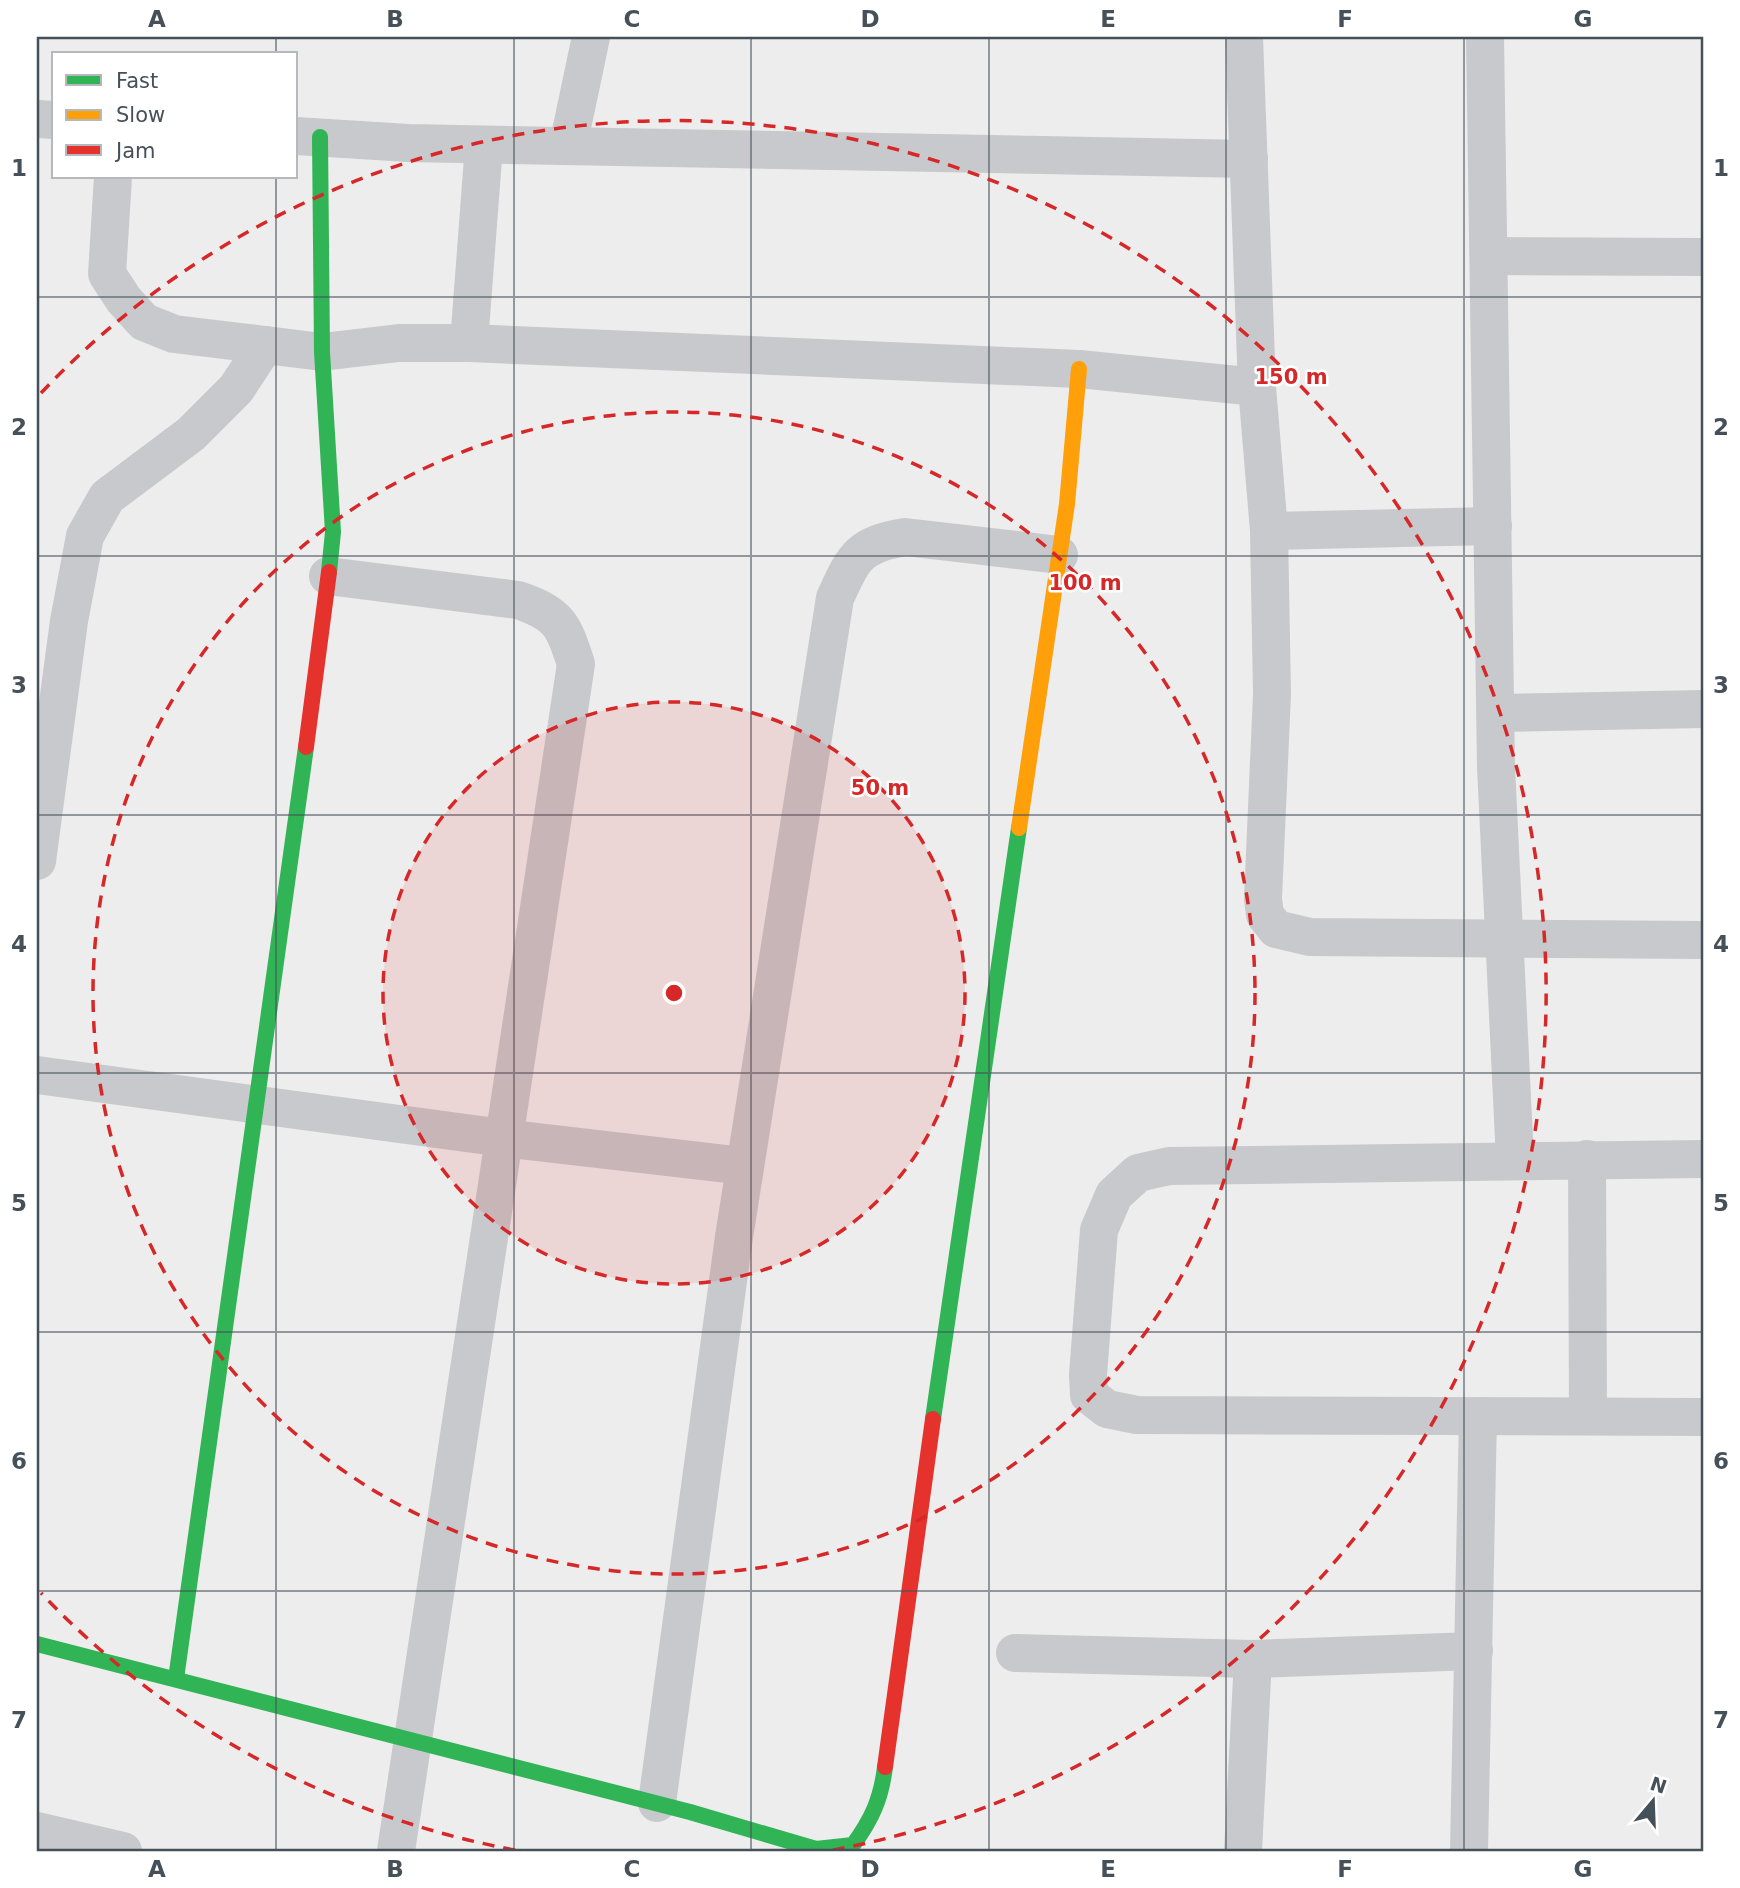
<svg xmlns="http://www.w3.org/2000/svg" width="1740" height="1888" font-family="'DejaVu Sans',sans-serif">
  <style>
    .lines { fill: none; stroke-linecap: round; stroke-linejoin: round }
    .street { stroke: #c7c9cc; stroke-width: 38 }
    .fast { stroke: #30b455; stroke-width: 16 }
    .slow { stroke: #ff9f0a; stroke-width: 16 }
    .jam { stroke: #e5322d; stroke-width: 16 }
    .grid { fill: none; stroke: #465059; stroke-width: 2; stroke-opacity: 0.55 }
    .ring { fill: none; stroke: #d62828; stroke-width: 3.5; stroke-dasharray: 12 9 }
    .centre { fill: #d62828; stroke: #fff; stroke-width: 3.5 }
    .ring-label { font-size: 21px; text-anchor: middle; font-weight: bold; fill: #d62828; stroke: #fff; stroke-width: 5; stroke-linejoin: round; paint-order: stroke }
    .neatline { fill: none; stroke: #465059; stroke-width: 2.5 }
    .grid-label { font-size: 23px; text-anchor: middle; font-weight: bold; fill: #465059 }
  </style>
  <rect width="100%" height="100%" fill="#eeeded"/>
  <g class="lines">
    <!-- street -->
    <g class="street">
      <path d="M1244,37l13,350 12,144 3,163 -9,205 2,16 11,14 34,8 393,3"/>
      <path d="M1485,37l11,730 19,393"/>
      <path d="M37,119l17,1"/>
      <path d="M296,136l112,7 841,16"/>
      <path d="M568,146l23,-109"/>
      <path d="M113,177l-6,97 17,26 20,22 30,12 148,18 77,-9h70l610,26 178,18"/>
      <path d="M1489,256l214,1"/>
      <path d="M469,343l15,-198"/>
      <path d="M1269,531l224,-5"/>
      <path d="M328,576l190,24c41,14 45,24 58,64l-180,1187"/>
      <path d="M1496,713l207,-4"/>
      <path d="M37,861l32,-240 16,-85 22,-39 84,-63 45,-45 29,-44"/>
      <path d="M37,1075l466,63 241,28"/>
      <path d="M1587,1159l1,257"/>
      <path d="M1703,1159l-534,7 -31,7 -24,22 -15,35 -11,145 1,20 18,14 30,6 566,2"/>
      <path d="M1015,1653l238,6 221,-8"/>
      <path d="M657,1803l77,-566 101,-639c19,-41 23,-53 70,-61l154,18"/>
      <path d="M37,1831l86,20"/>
      <path d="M1243,1851l10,-192"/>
      <path d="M1469,1851l9,-435"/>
    </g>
    <!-- fast -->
    <g class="fast">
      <path d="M320,137l2,215 11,180 -4,40"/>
      <path d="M933,1419l86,-591"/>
      <path d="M37,1644l653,168 126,37 37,-4c19,-26 28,-46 32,-78"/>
      <path d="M176,1679l130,-932"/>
    </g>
    <!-- slow -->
    <path class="slow" d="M1019,828l48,-324 12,-135"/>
    <!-- jam -->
    <g class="jam">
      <path d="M306,747l23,-175"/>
      <path d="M885,1767l48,-348"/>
    </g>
  </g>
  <!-- grid -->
  <path class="grid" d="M276,37v17M514,37v1814M751,37v1814M989,37v1814M1226,37v1814M1464,37v1814M276,177v1674M37,297h1666M37,556h1666M37,815h1666M37,1073h1666M37,1332h1666M37,1591h1666"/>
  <!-- distance rings -->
  <circle cx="674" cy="993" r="291" fill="#d62828" fill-opacity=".12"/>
  <g class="ring">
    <circle cx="674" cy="993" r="291"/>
    <circle cx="674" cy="993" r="581"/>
    <path d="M515 1850A872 872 0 0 1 41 1593M41 393A872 872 0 1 1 833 1850"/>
  </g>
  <circle cx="674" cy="993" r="10" class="centre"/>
  <g class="ring-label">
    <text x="1291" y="384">150 m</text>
    <text x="1085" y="590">100 m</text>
    <text x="880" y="795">50 m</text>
  </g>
  <!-- border -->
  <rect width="1740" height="1888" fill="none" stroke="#ffffff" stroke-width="77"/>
  <!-- legend -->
  <rect x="52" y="52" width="245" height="126" fill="#ffffff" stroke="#b5b9bd" stroke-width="2"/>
  <rect x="66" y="75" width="35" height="10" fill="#30b455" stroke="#b5b9bd" stroke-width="2"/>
  <text x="116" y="88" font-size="21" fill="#465059">Fast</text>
  <rect x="66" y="110" width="35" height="10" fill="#ff9f0a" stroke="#b5b9bd" stroke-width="2"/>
  <text x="116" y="122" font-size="21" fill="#465059">Slow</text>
  <rect x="66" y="145" width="35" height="10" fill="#e5322d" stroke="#b5b9bd" stroke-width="2"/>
  <text x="116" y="158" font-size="21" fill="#465059">Jam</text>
  <!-- north arrow -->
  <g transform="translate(1653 1801) rotate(19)" stroke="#ffffff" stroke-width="5" paint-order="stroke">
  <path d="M0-5L12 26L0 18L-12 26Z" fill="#465059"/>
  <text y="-10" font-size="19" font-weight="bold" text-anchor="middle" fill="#465059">N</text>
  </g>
  <rect x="38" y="38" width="1664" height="1812" class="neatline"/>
  <g class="grid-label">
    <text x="157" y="27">A</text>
    <text x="395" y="27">B</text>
    <text x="632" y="27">C</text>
    <text x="870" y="27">D</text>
    <text x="1108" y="27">E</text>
    <text x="1345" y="27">F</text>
    <text x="1583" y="27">G</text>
    <text x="19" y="176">1</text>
    <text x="1721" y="176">1</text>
    <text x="19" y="435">2</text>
    <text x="1721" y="435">2</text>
    <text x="19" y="693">3</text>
    <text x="1721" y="693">3</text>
    <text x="19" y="952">4</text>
    <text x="1721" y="952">4</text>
    <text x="19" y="1211">5</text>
    <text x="1721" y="1211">5</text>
    <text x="19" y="1469">6</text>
    <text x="1721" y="1469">6</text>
    <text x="19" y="1728">7</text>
    <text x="1721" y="1728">7</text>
    <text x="157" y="1877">A</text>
    <text x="395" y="1877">B</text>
    <text x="632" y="1877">C</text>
    <text x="870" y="1877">D</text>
    <text x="1108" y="1877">E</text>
    <text x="1345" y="1877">F</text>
    <text x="1583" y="1877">G</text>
  </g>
</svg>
